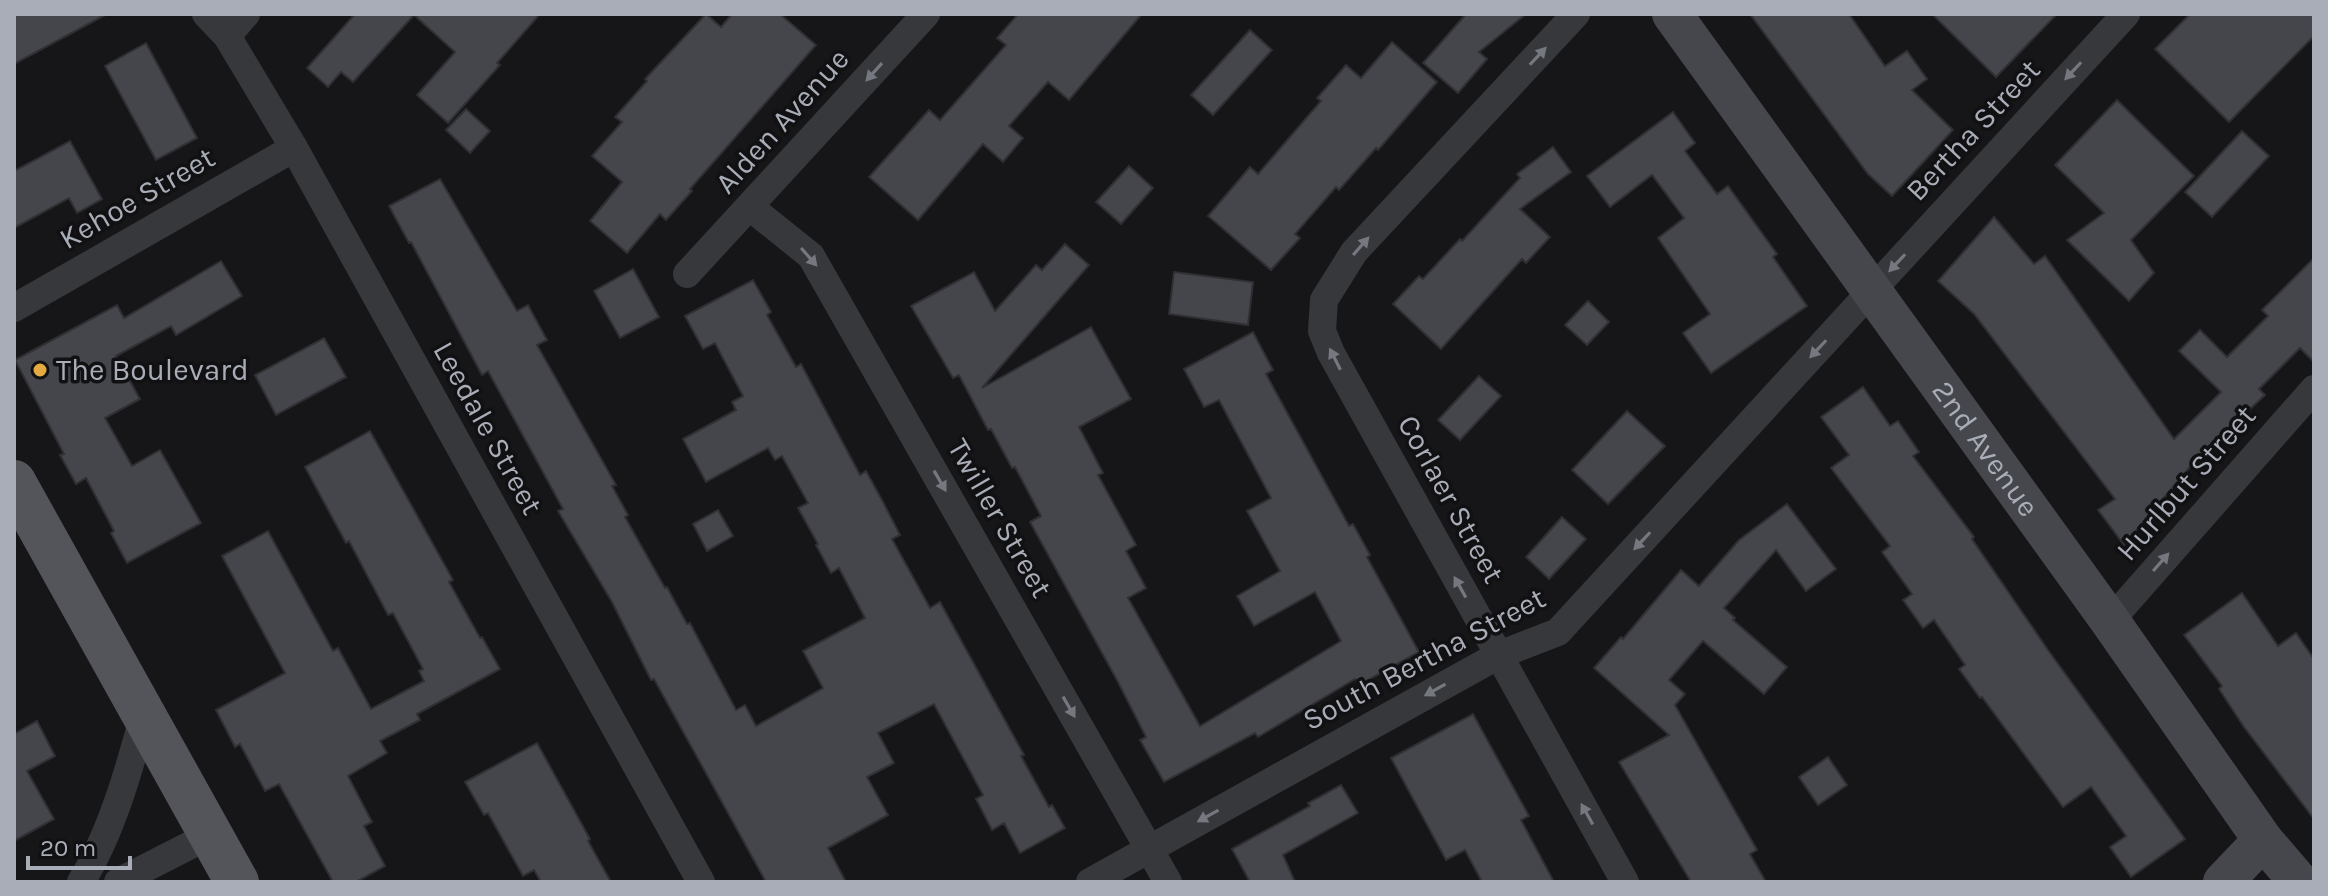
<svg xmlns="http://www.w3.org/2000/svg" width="2328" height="896" font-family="Karla,sans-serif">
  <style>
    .building { fill: #45464b; stroke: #303034; stroke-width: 2 }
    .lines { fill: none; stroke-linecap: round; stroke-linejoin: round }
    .street { stroke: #37383c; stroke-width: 28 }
    .secondary { stroke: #45474c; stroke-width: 40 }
    .primary { stroke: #53555b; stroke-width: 44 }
    .oneway { fill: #767880 }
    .poi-dot { fill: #e4aa41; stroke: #111113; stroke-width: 3 }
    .labels { text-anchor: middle; stroke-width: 7; stroke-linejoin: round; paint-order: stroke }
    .street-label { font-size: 30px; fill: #a9adb7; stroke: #111113 }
    .poi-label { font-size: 30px; fill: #a9adb7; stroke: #111113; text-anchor: start }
  </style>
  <rect width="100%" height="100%" fill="#161618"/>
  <!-- building -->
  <g class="building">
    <path d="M14,14h93l-93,50z"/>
    <path d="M355,14h185l-43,49 3,2 -52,58 -31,-28 38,-43 -41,-37 -61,67 -12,-10 -13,15 -21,-19z"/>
    <path d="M706,14l15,13 11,-13h48l36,31 -126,144 2,2 -26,29 -6,-6 -33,39 -37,-32 32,-39 -30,-26 30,-34 -7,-5 32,-36 -2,-2z"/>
    <path d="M1018,14h124l-73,86 -21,-18 -39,44 14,12 -20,24 -20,-18 -65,76 -49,-43 60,-67 11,10 66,-75 -9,-7z"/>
    <path d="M1466,14h60l-47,38 8,7 -29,34 -35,-30z"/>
    <path d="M1750,14h99l36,52 22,-15 20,28 -15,11 41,40 -61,66 -24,-22z"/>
    <path d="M1932,14h125l-61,63z"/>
    <path d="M2190,14h124v22l-85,86 -74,-73z"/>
    <path d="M1250,30l22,20 -59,65 -22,-20z"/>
    <path d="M1392,42l45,40 -59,68 -2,-2 -37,42 -3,-3 -41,47 5,4 -29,32 -63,-54 42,-49 8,7 63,-73 -4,-3 29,-33 15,13z"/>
    <path d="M146,43l51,95 -41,22 -51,-94z"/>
    <path d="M2117,100l77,76 -63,64 23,33 -25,28 -62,-61 37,-27 -49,-48z"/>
    <path d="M466,109l24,22 -20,22 -24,-23z"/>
    <path d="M1673,112l22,31 -10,8 32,43 11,-8 49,68 -4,3 34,49 -96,67 -28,-40 27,-19 -52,-76 26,-20 -32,-43 -42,32 -23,-31z"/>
    <path d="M2242,131l27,25 -57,61 -27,-25z"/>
    <path d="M70,141l32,58 -25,14 -8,-15 -55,30v-57z"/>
    <path d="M1553,147l18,25 -51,37 30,28 -24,26 -4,-4 -81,90 -48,-45 26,-28 4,3 37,-40 2,2 58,-63 -3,-4z"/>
    <path d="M1129,166l24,22 -32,36 -25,-22z"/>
    <path d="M440,179l77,132 11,-6 19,35 -10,5 79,140 -4,1 16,29 -3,2 40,71 2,-1 20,37 3,-1 46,87 9,-5 11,21 67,-38 -20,-37 62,-33 -26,-50 -8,5 -15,-28 2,-1 -20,-36 10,-5 -26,-47 -7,4 -7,-12 -62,34 -23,-43 53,-29 -4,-8 11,-6 -28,-53 -12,6 -18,-33 68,-36 18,32 -4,3 29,52 5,-3 59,111 6,-4 17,31 17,33 -8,4 38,69 10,-6 84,153 -3,1 28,51 3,-2 13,23 -45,25 -16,-30 -12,7 -16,-31 7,-4 -49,-91 -56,29 16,30 -27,14 21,38 -60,33 18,34h-80l-112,-203 -3,1 -39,-78 -54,-91 5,-2 -75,-138 -6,4 -71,-133 -2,1 -20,-37z"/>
    <path d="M1994,217l40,47 11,-8 129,183 47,-47 -42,-41 21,-21 27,27 41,-41 -6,-6 52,-52v104l-14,-14 -41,41 6,6 -70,66 -71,84 -26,-35 17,-11 -141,-185 -36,-33z"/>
    <path d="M1065,244l24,21 -107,123 109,-61 40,72 -52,28 24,46 -5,2 38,70 -10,6 20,37 -18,10 72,128 141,-85 -26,-49 -61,34 -17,-30 43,-25 -33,-60 24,-13 -52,-98 -15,7 -20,-38 69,-37 20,38 -7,4 83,152 4,-2 17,31 -3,2 52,95 -60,33 -4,-6 -97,58 -3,-4 -91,49 -24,-42 6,-3 -28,-55 -88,-160 11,-6 -26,-49 -3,1 -21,-39 -3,1 -29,-55 -6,3 -42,-72 63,-34 21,39 41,-46 6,5z"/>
    <path d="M221,261l21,35 -66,39 -5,-9 -55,30 24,43 -35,19 27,48 28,-16 41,73 -74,40 -16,-30 3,-2 -28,-53 -10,6 -16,-29 4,-1 -49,-94 102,-55 7,13z"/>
    <path d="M633,269l26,48 -39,21 -26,-47z"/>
    <path d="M1174,272l79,10 -5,43 -79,-11z"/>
    <path d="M1588,301l21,21 -22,23 -22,-20z"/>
    <path d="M324,338l22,39 -70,38 -21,-40z"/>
    <path d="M1479,376l22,20 -41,44 -22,-20z"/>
    <path d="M1863,387l27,39 8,-5 21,31 -6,4 61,81 -2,2 76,111 137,189 -54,38 -21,-30 16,-11 -35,-49 -28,20 -81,-110 -2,1 -21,-29 6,-4 -31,-45 -11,8 -20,-28 9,-6 -30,-42 8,-6 -59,-78 18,-13 -28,-38z"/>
    <path d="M1627,411l38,35 -57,58 -36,-34z"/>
    <path d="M370,431l83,149 -4,2 31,56 2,-1 18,32 -83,45 3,6 -40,21 7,12 -39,23 24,46 -8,4 21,40 -29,16h-23l-54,-98 -14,7 -25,-47 -5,3 -19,-37 69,-37 -63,-117 46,-25 65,120 5,-3 33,61 53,-28 -5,-10 4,-2 -30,-56 -5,2 -39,-74 -3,2 -41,-76z"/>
    <path d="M1787,504l49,65 -30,22 -30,-41 -52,58 11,10 -2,2 54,47 -23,27 -61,-53 -34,39 16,14 -10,11 82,145 -7,4 16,28h-75l-72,-120 50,-27 -75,-67 27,-31 2,2 58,-69 18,16 40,-46z"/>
    <path d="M718,510l15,26 -26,15 -14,-27z"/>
    <path d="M1562,517l24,22 -37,40 -23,-22z"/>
    <path d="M2242,593l36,53 18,-13 18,26v160l-70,-92 -25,-38 3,-3 -38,-51z"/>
    <path d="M1473,714l56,102 -8,4 33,62h-72l-17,-32 -19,10 -55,-102z"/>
    <path d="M37,721l18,35 -28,15 27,48 -40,22v-107z"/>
    <path d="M537,743l53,96 -2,2 23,41h-70l-7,-12 -11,6 -35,-63 -4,2 -19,-33z"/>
    <path d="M1828,757l19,28 -29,20 -19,-28z"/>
    <path d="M1341,785l17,28 -75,42 12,27h-45l-18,-33 78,-43 -2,-3z"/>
  </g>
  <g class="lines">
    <!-- street -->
    <g class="street">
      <path d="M206,14l21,22 67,112 407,734"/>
      <path d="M1576,14l-222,238 -30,48 -2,31 9,22 294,529"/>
      <path d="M227,36l19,-22"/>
      <path d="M750,207l61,49 357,626"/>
      <path d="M687,274l239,-260"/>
      <path d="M14,308l280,-160"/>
      <path d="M2110,621l204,-232"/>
      <path d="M81,882c30,-48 48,-112 63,-167"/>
      <path d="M118,882l92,-47"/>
      <path d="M1090,882l409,-227 59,-23 568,-618"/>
    </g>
    <!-- secondary -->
    <g class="secondary">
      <path id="s1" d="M1672,14l438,607 153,219 36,42"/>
      <path d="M2223,882l40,-42"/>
    </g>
    <!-- primary -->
    <path class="primary" d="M14,482l223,400"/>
  </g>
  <!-- one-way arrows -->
  <defs><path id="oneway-solid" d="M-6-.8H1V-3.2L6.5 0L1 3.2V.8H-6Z" transform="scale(2)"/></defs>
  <g class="oneway">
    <use href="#oneway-solid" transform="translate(1538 56) rotate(-47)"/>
    <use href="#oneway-solid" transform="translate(2073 71) rotate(133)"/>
    <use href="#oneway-solid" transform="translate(874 72) rotate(132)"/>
    <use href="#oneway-solid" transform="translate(1361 246) rotate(-49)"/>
    <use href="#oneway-solid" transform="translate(809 257) rotate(49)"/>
    <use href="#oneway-solid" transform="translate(1897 263) rotate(133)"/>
    <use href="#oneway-solid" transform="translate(1818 349) rotate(133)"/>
    <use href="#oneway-solid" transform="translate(1335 359) rotate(-117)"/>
    <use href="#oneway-solid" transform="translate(940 481) rotate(60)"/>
    <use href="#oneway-solid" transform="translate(1642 541) rotate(133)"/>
    <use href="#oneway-solid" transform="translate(2161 562) rotate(-49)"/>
    <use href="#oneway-solid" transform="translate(1460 587) rotate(-119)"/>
    <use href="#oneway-solid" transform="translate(1435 690) rotate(151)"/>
    <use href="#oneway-solid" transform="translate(1069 707) rotate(60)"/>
    <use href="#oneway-solid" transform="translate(1587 814) rotate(-119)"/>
    <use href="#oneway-solid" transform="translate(1208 816) rotate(151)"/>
  </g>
  <!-- markers -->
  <circle class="poi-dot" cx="40" cy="370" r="8"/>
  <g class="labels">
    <!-- street labels -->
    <g class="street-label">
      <text transform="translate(782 121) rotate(-48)" y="10">Alden Avenue</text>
      <text transform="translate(1973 130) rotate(-47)" y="10">Bertha Street</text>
      <text transform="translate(137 198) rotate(-30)" y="10">Kehoe Street</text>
      <text transform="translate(488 428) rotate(61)" y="10">Leedale Street</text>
      <text dy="10" stroke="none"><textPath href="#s1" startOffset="536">2nd Avenue</textPath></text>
      <text transform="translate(2186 483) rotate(-49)" y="10">Hurlbut Street</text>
      <text transform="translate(1451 499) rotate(61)" y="10">Corlaer Street</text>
      <text transform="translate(1000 518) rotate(60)" y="10">Twiller Street</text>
      <text transform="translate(1424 659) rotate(-28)" y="10">South Bertha Street</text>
    </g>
    <!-- poi labels -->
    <g class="poi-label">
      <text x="56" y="380">The Boulevard</text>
    </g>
  </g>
  <!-- border -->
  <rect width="2328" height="896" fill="none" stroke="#a9adb7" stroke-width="32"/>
  <!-- scale -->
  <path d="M28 856v12h102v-12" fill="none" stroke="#a9adb7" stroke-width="4"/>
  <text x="40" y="856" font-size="24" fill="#a9adb7" stroke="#111113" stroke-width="6" paint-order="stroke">20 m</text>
</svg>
